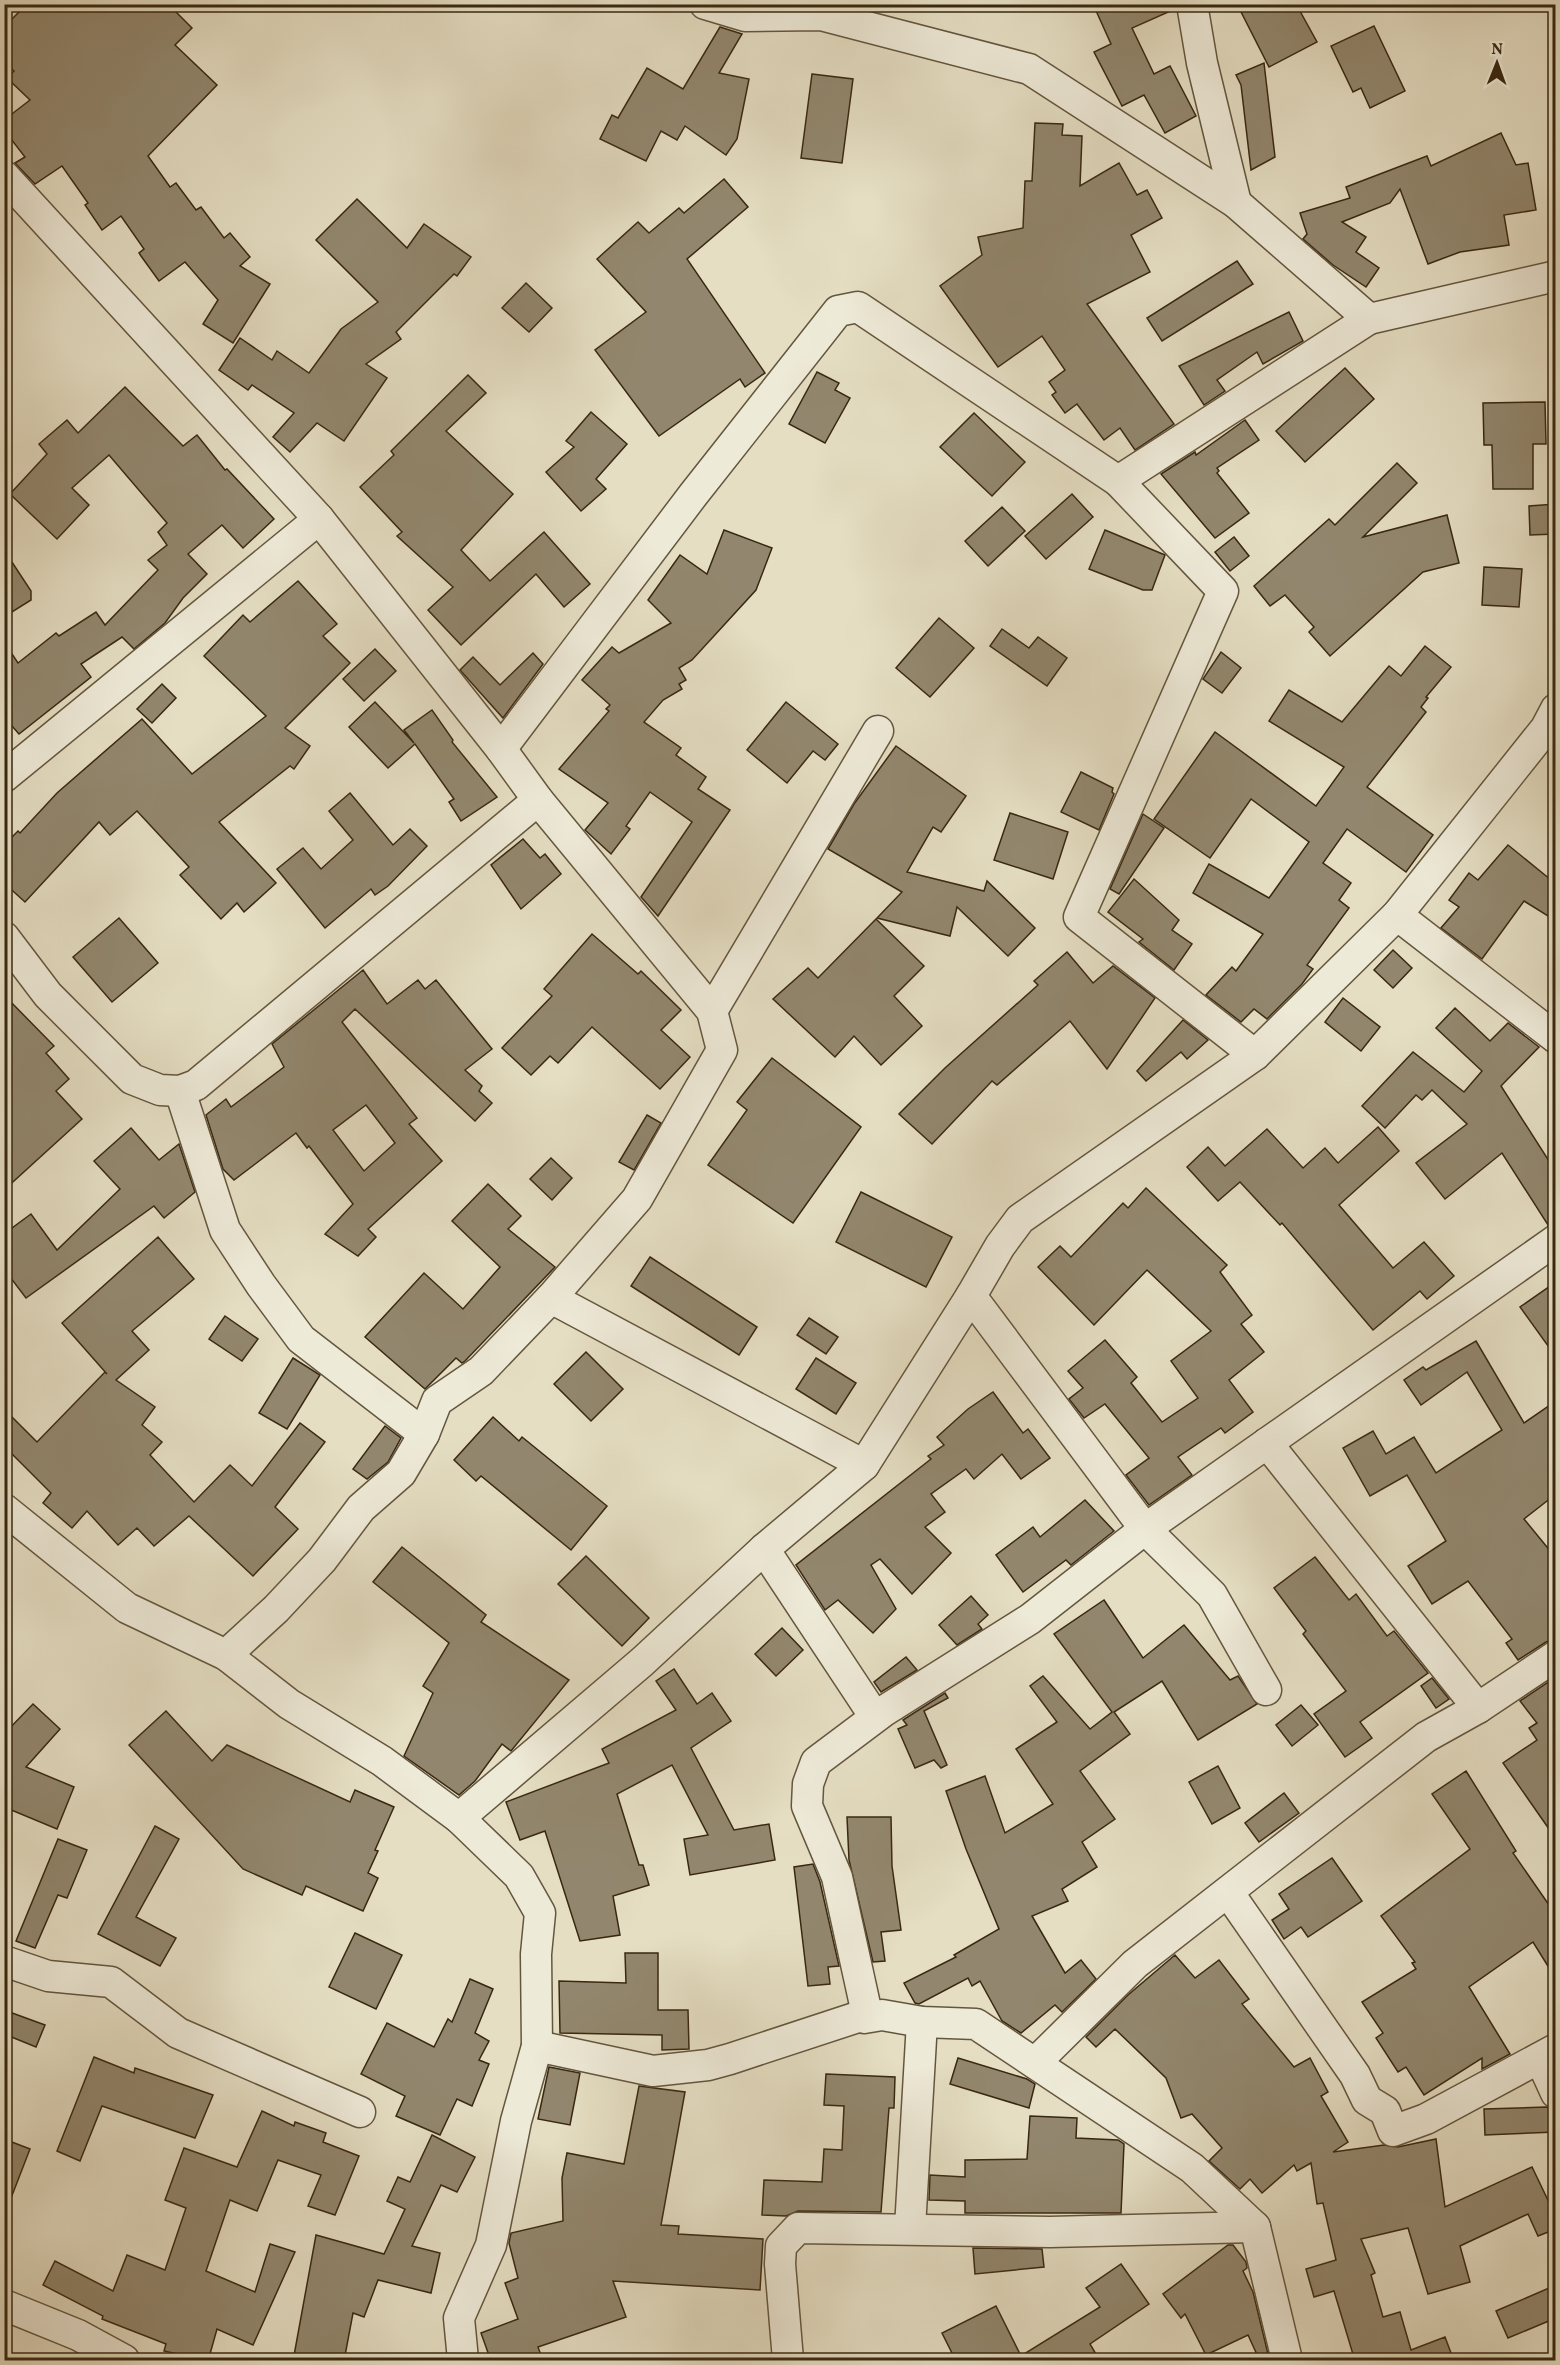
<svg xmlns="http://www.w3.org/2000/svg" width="1560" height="2365" font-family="Vollkorn,serif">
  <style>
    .building { fill: #92876e; stroke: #392811; stroke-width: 1.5; fill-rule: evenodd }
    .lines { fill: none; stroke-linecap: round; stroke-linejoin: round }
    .street-casing { stroke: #64563e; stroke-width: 33 }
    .street { stroke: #eeead8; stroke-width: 30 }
  </style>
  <rect width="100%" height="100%" fill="#e5dec3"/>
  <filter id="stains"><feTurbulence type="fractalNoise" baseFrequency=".00333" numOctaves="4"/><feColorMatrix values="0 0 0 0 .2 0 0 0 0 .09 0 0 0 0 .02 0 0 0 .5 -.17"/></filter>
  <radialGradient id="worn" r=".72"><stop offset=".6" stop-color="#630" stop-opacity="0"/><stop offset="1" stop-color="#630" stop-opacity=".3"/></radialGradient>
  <!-- building -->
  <g class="building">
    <path d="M27,4h141l24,24 -17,17 42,40 -69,71 22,31 6,-4 20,27 5,-3 23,31 6,-5 20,24 -10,9 30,18 -37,59 -30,-19 15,-24 -33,-38 -26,19 -18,-25 -2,-3 5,-4 -23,-33 -19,14 -17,-25 3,-2 -26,-37 -27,18 -20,-21 10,-6 -21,-27v-10l26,-20 -23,-22 7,-7 -10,-9v-35z"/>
    <path d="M1093,4h82v5l-43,19 22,46 16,-8 26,50 -31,17 -21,-38 -22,11 -28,-54 17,-8z"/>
    <path d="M1237,4h59l21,38 -48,25z"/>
    <path d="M1374,26l31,65 -35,17 -9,-20 -8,4 -22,-46z"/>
    <path d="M720,27l22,7 -23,39 30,6 -12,60 -11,16 -41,-29 -8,14 -16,-9 -15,30 -46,-22 12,-24 6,3 29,-50 36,21z"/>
    <path d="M1264,63l11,94 -24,13 -10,-85 -5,-10z"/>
    <path d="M812,74l41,5 -11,84 -41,-5z"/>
    <path d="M1035,123l28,1 -1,11 20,1 -2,50 39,-23 18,32 10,-5 15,28 -31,17 19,37 -63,32 87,120 -39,26 -15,-22 -16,12 -27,-36 -12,9 -13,-18 4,-3 -7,-10 16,-12 -23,-34 -44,31 -58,-81 42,-31 -4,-18 45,-9 2,-47h7z"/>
    <path d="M1501,133l15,32 12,-2 8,47 -32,5 5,30 -49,7 -32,12 -28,-75 -10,14 -48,19 24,15 -10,15 23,16 -13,19 -33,-22 -30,-26 4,-5 -7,-21 50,-15 -4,-11 81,-31 4,10z"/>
    <path d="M724,179l24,28 -61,52 78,114 -20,14 -5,-8 -81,57 -64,-86 51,-38 -49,-53 41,-37 11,11 30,-25 5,5z"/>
    <path d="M357,199l50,49 17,-24 47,33 -14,19 -3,-2 -58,58 5,7 -35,25 21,14 -43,63 -27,-18 -27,29 -17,-15 21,-24 -42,-28 -4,5 -29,-20 21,-32 32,22 5,-9 32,22 32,-44 37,-27 -62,-62z"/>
    <path d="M1237,261l16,23 -91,57 -15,-23z"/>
    <path d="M526,283l26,25 -23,24 -27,-24z"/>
    <path d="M1289,312l14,29 -40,23 -6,-12 -40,28 8,11 -21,14 -25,-39z"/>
    <path d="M1345,368l29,31 -69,63 -29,-31z"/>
    <path d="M817,372l22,11 -4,7 15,8 -25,45 -36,-19z"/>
    <path d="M468,375l18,18 -40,38 67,63 -52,56 29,31 54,-49 46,52 -26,23 -28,-33 -75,71 -33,-35 25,-23 -56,-51 5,-4 -42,-45 34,-32 -3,-4z"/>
    <path d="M125,387l58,59 14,-11 28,35 2,-1 47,50 -31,29 -21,-23 -34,29 19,20 -24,24 -18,25 -31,26 -12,-12 -41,27 10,13 -72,57 -15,-17v-75l14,21 38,-30 3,3 37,-24 9,13 53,-55 -10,-10 19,-15 -9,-13 9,-9 -58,-68 -37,33 17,17 -32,34 -47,-45 37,-40 -8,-10 28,-24 11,13z"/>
    <path d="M1545,402l1,42h-13v45h-40l-1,-44h-8l-1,-42z"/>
    <path d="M591,412l36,32 -31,35 10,10 -25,22 -35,-39 28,-25 -8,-6z"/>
    <path d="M974,413l51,49 -33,34 -52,-49z"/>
    <path d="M1245,420l14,20 -42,28 2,3 -2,2 32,40 -34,25 -54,-64 34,-22 1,3z"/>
    <path d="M1397,463l20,20 -54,54 84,-22 12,48 -36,9 -93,84 -21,-24 5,-5 -29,-32 -15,11 -16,-20 75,-67 6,6z"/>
    <path d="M1072,494l21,23 -47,42 -21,-23z"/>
    <path d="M1556,504v30l-26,1 -1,-29z"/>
    <path d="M1002,507l23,24 -37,35 -23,-25z"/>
    <path d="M724,530l48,18 -16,42 -64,70 -13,8 7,12 -7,4 3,5 -19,11 -19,22 37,26 -5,7 30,22 -8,12 32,21 -72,106 -17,-19 51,-75 -42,-30 -24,34 4,3 -19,25 -26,-24 23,-27 -49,-34 50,-58 -3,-2 4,-4 -28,-25 30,-33 7,6 52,-30 -23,-23 32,-45 27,19z"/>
    <path d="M1105,530l60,25 -13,35h-9l-54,-21z"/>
    <path d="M1234,537l15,19 -19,15 -15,-19z"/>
    <path d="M4,550l27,41v9l-27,17z"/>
    <path d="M1484,567l38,2 -3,38 -37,-2z"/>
    <path d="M298,581l39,43 -14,12 27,27 -65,65 25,18 -16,23 -4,-3 -71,56 57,61 -32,29 -7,-9 -16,16 -41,-44 9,-8 -52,-56 -27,24 -11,-13 -74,80 -21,-19v-38l14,-14 2,2 37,-40 85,-74 50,55 74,-58 -62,-60 39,-41 7,7z"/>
    <path d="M939,618l35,30 -44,49 -34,-29z"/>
    <path d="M1002,629l27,19 9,-11 29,21 -20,28 -57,-40z"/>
    <path d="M1425,646l26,21 -25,30 2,1 -7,9 5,5 -59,75 66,48 -27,37 -59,-43 -24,34 28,20 -12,17 10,8 -42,57 6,4 -11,15 -35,35 -13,-10 -13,13 -35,-27 26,-28 4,4 27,-37 -70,-41 16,-29 60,34 40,-56 -58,-43 -41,59 -56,-39 61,-87 101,74 28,-39 -75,-46 20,-31 53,32 47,-56 12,10z"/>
    <path d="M375,649l21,22 -32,30 -21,-22z"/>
    <path d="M1221,652l20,16 -19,25 -19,-14z"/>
    <path d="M533,653l10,11 -40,54 -43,-48 13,-13 27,28z"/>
    <path d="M162,684l14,14 -24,25 -15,-14z"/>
    <path d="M375,702l39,41 -10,-13 28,-20 21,30 -1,2 45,55 -36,24 -12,-19 5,-3 -39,-55 -27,24 -39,-41z"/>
    <path d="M786,702l52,42 -13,16 -12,-9 -26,32 -40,-33z"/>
    <path d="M896,746l70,50 -25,36 -8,-5 -26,45 77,19 3,-10 48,47 -27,28 -51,-49 -7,29 -73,-18 25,-26 -74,-43 26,-45z"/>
    <path d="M1081,772l32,16 -1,4 2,2 -15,36 -38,-18z"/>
    <path d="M350,793l43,52 17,-16 17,17 -39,40 -13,9 -4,-6 -46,39 -48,-59 26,-21 18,21 32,-29 -24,-29z"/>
    <path d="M1010,813l58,19 -15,47 -59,-19z"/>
    <path d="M1143,814l21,14 -45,66 -9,-5z"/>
    <path d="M523,839l17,19 5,-4 16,20 -40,35 -30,-44z"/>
    <path d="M1508,845l48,39v37l-32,-20 -42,58 -41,-31 18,-21 -10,-7 20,-27 9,7z"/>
    <path d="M1134,879l45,41 -7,10 20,14 -18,26 -35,-28 4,-3 -35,-27z"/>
    <path d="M119,918l39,45 -46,39 -39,-45z"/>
    <path d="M876,919l48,47 -30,30 28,30 -41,39 -27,-29 -19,21 -62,-58 35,-31 10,10z"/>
    <path d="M592,934l46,40 3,-3 40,39 -20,20 29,27 -30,32 -68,-62 -34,36 -8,-7 -19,19 -29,-27 50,-52 -8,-7z"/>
    <path d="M1393,950l19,18 -19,20 -19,-18z"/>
    <path d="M1067,952l26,31 20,-17 42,32 -48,71 -37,-48 -73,64 -5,-4 -60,63 -33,-30 46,-46 93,-83 -4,-4z"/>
    <path d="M363,970l24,34 31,-24 7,9 11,-9 56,69 -27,21 17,16 -3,5 13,12 -17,18 -120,-112 -13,13 75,96 -8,6 33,37 -74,68 8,8 -18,19 -33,-22 28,-30 -44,-58 -2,2 -11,-15 -62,47 -11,-11 -17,-54 20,-16 5,8 53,-40 -12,-23zM366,1105l29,38 -31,28 -31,-41z"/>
    <path d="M4,995l50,51 -8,7 23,26 -13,12 26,28 -78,71z"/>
    <path d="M1343,998l37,29 -19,24 -36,-29z"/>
    <path d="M1455,1008l35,33 18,-18 31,24 -38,39 55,86v51l-8,2 -46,-72 -57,46 -29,-36 51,-39 -35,-34 -10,10 -6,-5 -31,33 -23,-22 51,-54 51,40 18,-21 -46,-43z"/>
    <path d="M1183,1020l25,20 -21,19 -6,-7 -35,29 -9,-10z"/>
    <path d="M772,1058l89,69 -68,96 -85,-58 39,-55 -10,-8z"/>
    <path d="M647,1115l14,8 -27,47 -15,-8z"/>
    <path d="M1378,1127l21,24 -60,54 54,63 31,-26 30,34 -27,23 -7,-8 -47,39 -91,-107 -2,2 -40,-43 -22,19 -31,-34 21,-20 17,19 42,-37 36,39 22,-20 13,15z"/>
    <path d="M131,1128l28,32 20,-16 16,48 -31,26 -10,-12 -128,92 -22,-29v-35l27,-20 26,36 63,-61 -26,-28z"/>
    <path d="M551,1158l21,20 -20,22 -22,-21z"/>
    <path d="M488,1184l33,32 -13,13 47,38 -90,94 -3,2 -6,-5 -31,31 -60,-52 59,-64 39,36 37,-42 -48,-46z"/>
    <path d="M1146,1188l81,77 -7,7 32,43 -11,9 23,28 -35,28 24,32 -28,21 -4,-5 -43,29 14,18 -43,30 -23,-30 23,-17 -44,-54 -21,14 -15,-19 14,-11 -15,-17 37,-31 32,37 -6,6 31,39 36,-24 -27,-37 40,-30 -64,-61 -53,55 -56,-58 22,-21 11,11 52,-54 5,5z"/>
    <path d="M861,1192l91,45 -26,50 -90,-45z"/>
    <path d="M158,1237l36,42 -62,52 17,19 -33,30 39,27 -13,18 20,17 -12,13 44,47 36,-37 22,21 48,-63 25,19 -50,65 23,22 -45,47 -64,-60 -35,30 -17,-18 -19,17 -31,-34 -15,17 -29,-25 8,-10 -47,-47v-37l33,33 68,-70 2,2 -45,-51z"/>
    <path d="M650,1257l107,70 -18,28 -108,-69z"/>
    <path d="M1556,1282v75l-36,-50z"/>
    <path d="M225,1316l33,23 -16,22 -33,-22z"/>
    <path d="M809,1318l29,19 -12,17 -29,-19z"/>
    <path d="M1476,1341l48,82 32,-22v93l-32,25 32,39v81l-10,3 -28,18 -12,-17 6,-4 -44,-58 -36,23 -24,-38 38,-25 -39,-66 -37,21 -27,-48 30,-17 13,23 28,-17 22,36 66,-43 -35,-58 -46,33 -17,-25 19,-13 3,3z"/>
    <path d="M586,1352l37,37 -32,32 -37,-37z"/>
    <path d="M293,1358l27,17 -33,54 -28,-16z"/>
    <path d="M816,1358l40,25 -20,31 -40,-25z"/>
    <path d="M993,1392l30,41 5,-4 22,29 -29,21 -19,-25 -28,25 -8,-10 -35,25 14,18 -20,15 26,26 -39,41 -32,-35 -9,6 25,44 -23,24 -35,-33 -13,10 -29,-45 135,-106 -3,-3 16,-11 -7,-8 31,-28z"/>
    <path d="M493,1417l26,24 3,-4 85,69 -36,44 -90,-74 -5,5 -22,-21z"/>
    <path d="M385,1426l16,12 -13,24 -21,17 -14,-10z"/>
    <path d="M1085,1500l29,31 -43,34 -5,-5 -43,32 -27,-37 37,-28 7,10z"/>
    <path d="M402,1547l84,68 -5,7 88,58 -58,71 -9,-7 -27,37 -16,14 -55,-39 29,-63 -10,-7 26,-43 -76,-61z"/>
    <path d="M586,1556l63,62 -27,28 -64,-62z"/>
    <path d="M1315,1557l34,43 7,-6 31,42 7,-5 34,42 -68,49 12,16 -27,19 -31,-43 32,-23 -43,-57 3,-3 -32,-43z"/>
    <path d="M971,1596l17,19 -10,9 4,5 -25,16 -18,-20z"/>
    <path d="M1104,1600l39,58 41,-33 46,55 8,-4 19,28 -59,36 -36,-59 -48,31 16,22 -50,37 35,48 -33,23 15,25 -35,22 6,12 -36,15 33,57 16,-13 15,19 -34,33 -7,-7 -34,28 -19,-12 -22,-40 -8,5 -4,-8 -49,26 -4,-1 -11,-20 52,-26 -2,-2 45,-26 -33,-80 -20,-58 39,-15 20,57 48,-29 -37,-55 41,-27 -27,-36 13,-10 47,53 22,-17 -58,-78z"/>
    <path d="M782,1628l21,22 -27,26 -21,-22z"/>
    <path d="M906,1657l11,13 -36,22 -7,-10z"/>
    <path d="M674,1669l23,35 15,-11 19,28 -40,27 43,82 35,-6 6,36 -85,15 -6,-36 24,-4 -36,-70 -55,29 22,71h4l6,20 -36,11 7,39 -40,6 -35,-110 -25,9 -14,-38 103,-39 -7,-14 74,-39 -20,-29z"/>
    <path d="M1556,1677v162l-53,-76 34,-23 -8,-12 8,-5 -17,-22z"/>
    <path d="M1432,1678l17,21 -13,9 -15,-22z"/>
    <path d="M945,1693l3,5 -24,13 23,54 -6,3 -7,-8 -19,8 -17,-39 9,-4 -4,-5z"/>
    <path d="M33,1704l27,25 -34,38 48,20 -17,42 -53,-22v-73z"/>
    <path d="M1301,1705l17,20 -26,21 -16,-21z"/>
    <path d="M166,1711l46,50 15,-16 123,57 5,-12 39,17 -19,43 3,1 -10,22 10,5 -15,33 -57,-25 -4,9 -59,-26 -114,-124z"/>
    <path d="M1218,1766l22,42 -28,16 -23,-42z"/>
    <path d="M1466,1771l50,80 -3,2 43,62v64l-23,-37 -64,45 41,67 -28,15v-11l-58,37 -18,-28 -8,5 -22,-34 7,-5 -21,-31 54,-33 -4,-6 3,-1 -34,-46 89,-67 -38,-55z"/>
    <path d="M1284,1793l15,20 -40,29 -14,-19z"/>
    <path d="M847,1817h44l1,49 9,64 -20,2 4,29 -12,1 -24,-102z"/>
    <path d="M155,1826l24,13 -43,78 40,21 -16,28 -62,-32z"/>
    <path d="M58,1839l29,11 -20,48 -9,-3 -23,53 -19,-7z"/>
    <path d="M1332,1858l30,43 -54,36 -7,-10 -17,12 -12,-19 17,-11 -10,-15z"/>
    <path d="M813,1864l7,18 19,84 -11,1 2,17 -22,2 -14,-119z"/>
    <path d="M355,1933l47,22 -26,54 -47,-22z"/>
    <path d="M625,1953h33v57h30l1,39 -27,1v-15l-102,-2 -1,-52 67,2z"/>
    <path d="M1175,1955l20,23 24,-18 30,39 -7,5 52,63 16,-9 18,34 -7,4 27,46 -15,10 51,-7 14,2 38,-8 9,68 87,-40 24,50v12l-18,7 -10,-22 -68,32 10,36 -42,12 -20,-66 -47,11 14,34 -4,2 12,42 17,-5 11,38 34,-13 9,24h-99l-21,-70 -20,6 -8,-28 30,-9 -13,-57 -6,1 -6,-41 -14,8 -3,-6 -32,28 -12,-14 -10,10 -31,-28 13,-13 -30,-34 -11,4 -15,-40 -51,-49 -19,18 -10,-10 42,-42z"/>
    <path d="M470,1979l23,10 -18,44 14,8 -10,19 10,4 -17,42 -15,-7 -17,36 -44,-19 9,-20 -44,-22 26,-51 47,24 14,-28 4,3z"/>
    <path d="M4,2010l41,15 -9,22 -32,-13z"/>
    <path d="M94,2057l40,16 1,-5 78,27 -18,43 -93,-32 -22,55 -23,-10z"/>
    <path d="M958,2058l69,21 8,5 -6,24 -79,-24z"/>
    <path d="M549,2067l31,6 -10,52 -32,-6z"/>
    <path d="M826,2074l69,3 -1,31h-5l-8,104 -83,-1 -12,5 -24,-1 2,-35 58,2 2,-33 18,1 2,-44 -20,-1z"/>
    <path d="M639,2086l46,6 -24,133 18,1 -1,8 85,5 -3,51 -147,-9 13,36 -88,30 5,14h-52l-10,-28 37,-14 -13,-36 13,-5 -9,-35 2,-10 52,-12 -1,-43 5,-25 57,11z"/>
    <path d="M1546,2107l10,3v22l-71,3 -1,-26z"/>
    <path d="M262,2111l32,15 1,-4 31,11 -3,9 36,14 -24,59 -27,-9 13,-31 -43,-15 -21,51 -27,-11 -24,71 49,21 15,-48 25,8 -42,93 -36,-16 -9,32 -44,-10 2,-7 -64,-25 1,-3 -60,-31 12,-24 58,30 14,-36 38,15 21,-62 -21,-8 19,-52 53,19z"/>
    <path d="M1030,2116l47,2 -1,20 42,2 6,4 -3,69h-156v-12l-36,-1 1,-25 35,2v-17l62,-1z"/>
    <path d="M432,2135l43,22 -18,35 -16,-7 -29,61 28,7 -9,40 -53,-13 -14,37 -11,-4 -9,48h-51l23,-126 68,19 21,-45 -18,-8 11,-24 12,5z"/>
    <path d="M4,2139l26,10 -24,62h-2z"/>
    <path d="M1228,2245h5l13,17 1,6 -4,3 10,21 15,62 -9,5 -11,-24 -42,20 -21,-41 -4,4 -18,-24z"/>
    <path d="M973,2248l69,1 2,18 -69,7z"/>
    <path d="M1121,2264l28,40 -59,40 10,17h-144l-14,-28 54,-27 25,50 79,-49 -14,-19z"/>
    <path d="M1556,2285v33l-48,20 -12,-27z"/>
  </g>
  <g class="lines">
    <defs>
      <g id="street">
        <path d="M705,4l40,12 76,-1 208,54 207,134 133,116 187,-43"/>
        <path d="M1192,4l10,59 34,140"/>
        <path d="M4,176l315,343 182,230 37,51 174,211 10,39 -85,149 -86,99 -70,73 -44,30 -13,33 -23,39 -40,35 -39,52 -46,49 -50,46"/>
        <path d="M1118,481l105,110 -144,326 176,138"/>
        <path d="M501,749l192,-254 145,-184 20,-4 260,174 251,-162"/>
        <path d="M4,777l315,-258"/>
        <path d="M1397,915l159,123"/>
        <path d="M4,937l44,58 84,84 28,11 20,1 16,-6 342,-285"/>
        <path d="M712,1011l166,-280"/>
        <path d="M180,1091l45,139 36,55 40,54 123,95"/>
        <path d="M971,1296l174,233 67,66 54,95"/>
        <path d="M551,1298l313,167"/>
        <path d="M1267,1443l211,265"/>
        <path d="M4,1509l123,99 99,47 63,49 93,57 77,57 60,58 21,37 -4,41 1,92 -21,75 -25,124 -32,73 4,42"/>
        <path d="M764,1549l111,168"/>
        <path d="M459,1818l183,-156 122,-113 100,-84 107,-169 29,-50 20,-27 235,-164 142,-140 149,-187 10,-19"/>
        <path d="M1228,1892l127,183 12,25 18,11 8,20 33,-12 130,-70"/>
        <path d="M4,1961l44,15 63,6 67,51 182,79"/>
        <path d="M867,2014l-30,-137 -30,-71 1,-22 8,-22 68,-51 146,-92 115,-90 411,-289"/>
        <path d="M537,2046l116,25 55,-6 22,-6 137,-45 -3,4 18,-3 40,7 54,2 216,144 63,59 32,133"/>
        <path d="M1540,2058l16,35"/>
        <path d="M1035,2063l100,-99 291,-227 52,-29 78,-52"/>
        <path d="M910,2228l12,-206"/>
        <path d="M4,2305l74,30 46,25"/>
        <path d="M788,2360l-8,-96 1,-18 17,-18 252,4 205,-5"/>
      </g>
    </defs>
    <!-- street casing -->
    <use href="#street" class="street-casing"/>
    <!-- street -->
    <use href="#street" class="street"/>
  </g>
  <!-- margin -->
  <rect width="1560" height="2365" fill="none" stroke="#e5dec3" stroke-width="24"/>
  <rect x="6" y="6" width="1548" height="2353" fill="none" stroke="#392811" stroke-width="3"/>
  <rect x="12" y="12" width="1536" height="2341" fill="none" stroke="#392811" stroke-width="1.5"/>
  <!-- north arrow -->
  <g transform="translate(1497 63) rotate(1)" stroke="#eeead8" stroke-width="4.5" paint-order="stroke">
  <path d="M0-4.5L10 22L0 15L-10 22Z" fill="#392811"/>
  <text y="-9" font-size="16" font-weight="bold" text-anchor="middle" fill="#392811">N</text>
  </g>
  <rect width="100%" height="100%" filter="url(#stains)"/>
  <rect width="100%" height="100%" fill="url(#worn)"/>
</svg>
